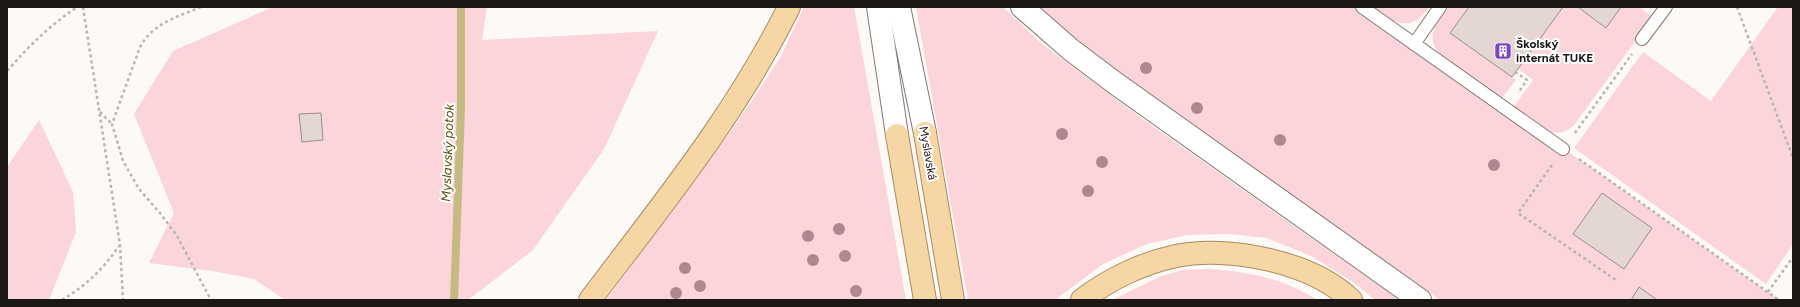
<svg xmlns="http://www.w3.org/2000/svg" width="1800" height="307" font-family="Figtree,sans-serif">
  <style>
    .green { fill: #fbd5da }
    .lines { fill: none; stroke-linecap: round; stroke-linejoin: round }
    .stream { stroke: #c3bb81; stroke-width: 8 }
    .building { fill: #e4d6d3; stroke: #9a8d8a }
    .service-casing { stroke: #837972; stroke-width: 14 }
    .tertiary-casing { stroke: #837972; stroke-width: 24 }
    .trunk-casing { stroke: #a88d64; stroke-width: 24 }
    .path { stroke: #b9b5b3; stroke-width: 2.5; stroke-dasharray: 3 3; stroke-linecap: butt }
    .service { stroke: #fff; stroke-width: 12 }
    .tertiary { stroke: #fff; stroke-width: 22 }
    .trunk { stroke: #f6d6a4; stroke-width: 22 }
    .tree { fill: #b2868f }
    .labels { text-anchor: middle; stroke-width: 4; stroke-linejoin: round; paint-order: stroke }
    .poi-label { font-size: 12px; font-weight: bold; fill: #1c1816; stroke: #fff; text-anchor: start }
    .street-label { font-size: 12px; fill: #1c1816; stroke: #fff }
    .water-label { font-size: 13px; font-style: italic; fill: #594f06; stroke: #fff }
  </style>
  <rect width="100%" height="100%" fill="#fdf9f6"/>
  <!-- green -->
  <g class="green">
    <path d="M273,7h214l-5,33 176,-9 -54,118 -71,101 -65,50h-183l-31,-21 -41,-8 -64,-8 25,-50 -40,-99 39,-63z"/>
    <path d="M804,7h50l52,293h-300l128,-173 23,-34 24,-37z"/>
    <path d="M916,7h87l38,36 103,77 255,180h-24l-22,-18 -42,-26 -44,-18 -38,-4 -42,1 -40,9 -44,20 -48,36h-87z"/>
    <path d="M1040,7h322l417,293h-339l-308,-217 -55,-43z"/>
    <path d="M1372,7h57c-19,27 -35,16 -57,0z"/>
    <path d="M1446,7h23l-18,26 65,47 -15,19 -58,-41c-18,-19 -10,-33 3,-51z"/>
    <path d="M1563,7h15l28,21 15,-21h18l14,10 -79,108c-20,20 -43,-4 -61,-17l20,-28 -15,-11z"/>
    <path d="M1778,7h15v237l-27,40 -192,-136 69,-96 68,49z"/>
    <path d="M39,120l34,72 3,40 -27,68h-42v-133z"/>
    <path d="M1209,269c40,3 73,9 108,31h-205l49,-24 22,-6z"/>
  </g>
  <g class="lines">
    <!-- stream -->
    <path class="stream" d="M454,300l7,-191v-102"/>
  </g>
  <!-- building -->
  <g class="building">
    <path d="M1469,7h94l-51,70 -62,-44z"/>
    <path d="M1578,7h43l-15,21z"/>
    <path d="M321,113l2,27 -21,2 -3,-28z"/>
    <path d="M1602,193l50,35 -28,41 -51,-35z"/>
    <path d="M1639,287l18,13h-26z"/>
  </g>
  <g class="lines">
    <defs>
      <g id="service">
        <path d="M1362,7l201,142"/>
        <path d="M1642,39l24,-32"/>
        <path d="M1414,44l26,-37"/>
      </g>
      <g id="tertiary">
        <path d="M878,7l19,128"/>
        <path d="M899,7l26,126"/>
        <path d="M1022,7l48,42 45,34 305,217"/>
      </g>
      <g id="trunk">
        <path d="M925,133l28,167"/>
        <path d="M897,135l28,165"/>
        <path d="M590,300c71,-94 147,-187 199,-293"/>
        <path d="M1082,300c27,-21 61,-37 94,-44 52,-11 136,6 175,44"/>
      </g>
    </defs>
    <!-- service casing -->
    <use href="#service" class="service-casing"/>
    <!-- tertiary casing -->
    <use href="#tertiary" class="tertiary-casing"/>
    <!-- trunk casing -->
    <use href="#trunk" class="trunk-casing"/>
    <!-- path -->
    <g class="path">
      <path d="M83,7l37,238 3,55"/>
      <path d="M201,7c-24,10 -48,16 -61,40l-28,77 11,37 16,28 21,24 17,23 34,64"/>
      <path d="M1737,7l56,151"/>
      <path d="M7,71c23,-26 41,-44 70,-64"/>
      <path d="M1515,72l12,8 -9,13"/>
      <path d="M100,112l12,12"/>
      <path d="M1575,133l57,-79"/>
      <path d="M1579,159l200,141"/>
      <path d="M1552,165l-34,48 98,67"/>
      <path d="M1768,292l25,-35"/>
      <path d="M62,300c25,-15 41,-31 57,-54"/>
    </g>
    <!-- service -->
    <use href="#service" class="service"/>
    <!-- tertiary -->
    <use href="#tertiary" class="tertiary"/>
    <!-- trunk -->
    <use href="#trunk" class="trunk"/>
  </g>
  <!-- trees -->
  <g class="tree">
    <circle cx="1146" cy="68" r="6"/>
    <circle cx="1197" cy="108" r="6"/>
    <circle cx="1062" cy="134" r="6"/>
    <circle cx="1280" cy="140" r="6"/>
    <circle cx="1102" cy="162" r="6"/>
    <circle cx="1494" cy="165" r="6"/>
    <circle cx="1088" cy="191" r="6"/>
    <circle cx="839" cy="229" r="6"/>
    <circle cx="808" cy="236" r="6"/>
    <circle cx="845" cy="256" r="6"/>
    <circle cx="813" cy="260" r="6"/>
    <circle cx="685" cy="268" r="6"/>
    <circle cx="700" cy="286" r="6"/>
    <circle cx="856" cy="291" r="6"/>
    <circle cx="676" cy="293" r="6"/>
  </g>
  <!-- icons -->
  <defs>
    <symbol id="building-square" viewBox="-11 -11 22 22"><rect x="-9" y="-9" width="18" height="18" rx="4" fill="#7b47bf" stroke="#fff"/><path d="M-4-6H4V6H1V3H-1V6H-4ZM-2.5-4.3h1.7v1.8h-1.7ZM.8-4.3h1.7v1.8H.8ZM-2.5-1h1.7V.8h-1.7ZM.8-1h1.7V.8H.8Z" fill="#fff"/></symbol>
  </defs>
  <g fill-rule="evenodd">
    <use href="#building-square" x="1493" y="41" width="20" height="20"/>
  </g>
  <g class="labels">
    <!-- poi labels -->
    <g class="poi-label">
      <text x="1516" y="48">Školský<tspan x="1516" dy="14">internát TUKE</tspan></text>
    </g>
    <!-- street labels -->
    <g class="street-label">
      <text transform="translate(928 153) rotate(80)" y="4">Myslavská</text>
    </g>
    <!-- water labels -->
    <g class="water-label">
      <text transform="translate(447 153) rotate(-88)" y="5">Myslavský potok</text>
    </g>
  </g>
  <!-- border -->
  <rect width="1800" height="307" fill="none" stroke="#1c1816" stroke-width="16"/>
</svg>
